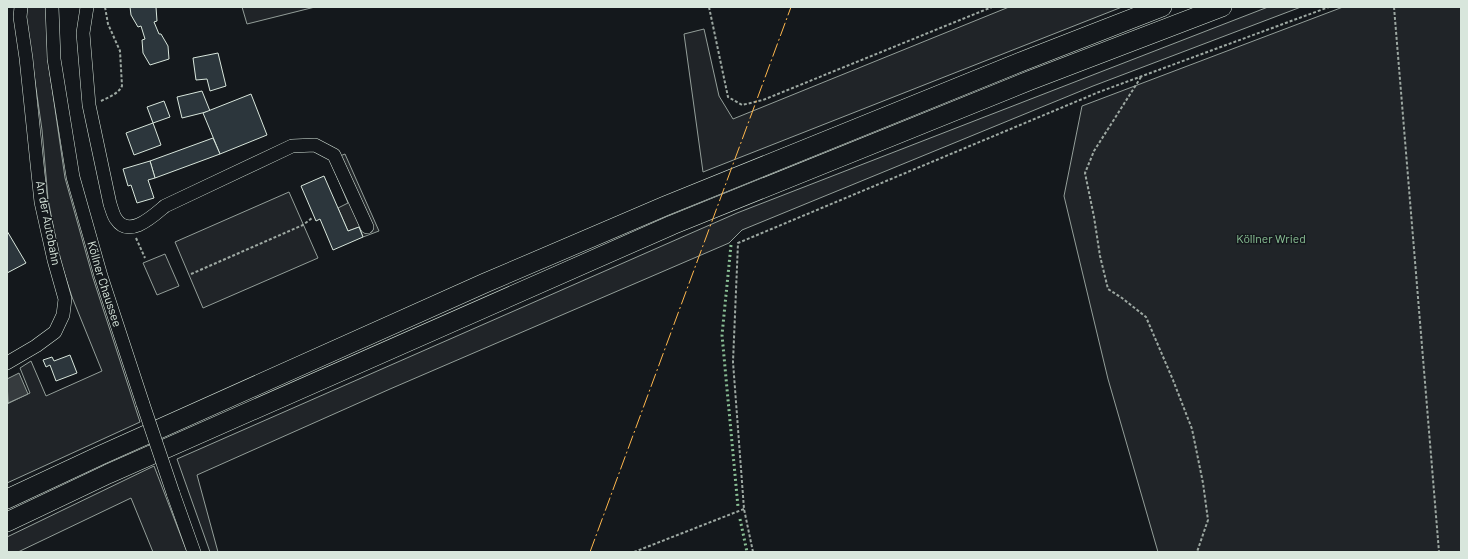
<svg xmlns="http://www.w3.org/2000/svg" width="1468" height="559" font-family="Barlow,sans-serif">
  <style>
    .green { fill: #202428; stroke: #939e99 }
    .parking { fill: #24282b; stroke: #939e99 }
    .water { fill: #363b3e; stroke: #939e99 }
    .building { fill: #2c363c; stroke: #d8e6dc }
    .lines { fill: none; stroke-linecap: round; stroke-linejoin: round }
    .minor-casing { stroke: #d8e6dc; stroke-width: 14 }
    .highway-casing { stroke: #d8e6dc; stroke-width: 20 }
    .path { stroke: #9da8a2; stroke-width: 2; stroke-dasharray: 3 2; stroke-linecap: butt }
    .minor { stroke: #14181c; stroke-width: 13 }
    .highway { stroke: #14181c; stroke-width: 19 }
    .minor-bridge-casing { stroke: #d8e6dc; stroke-width: 14; stroke-linecap: butt }
    .minor-bridge { stroke: #14181c; stroke-width: 13 }
    .hedge { stroke: #8ac095; stroke-width: 3; stroke-dasharray: 2 3; stroke-linecap: butt }
    .power { stroke: #ffb74d; stroke-width: 1; stroke-dasharray: 14 3 2 3; stroke-linecap: butt }
    .labels { text-anchor: middle; stroke-width: 3; stroke-linejoin: round; paint-order: stroke }
    .street-label { font-size: 12px; fill: #d8e6dc; stroke: #14181c }
    .park-label { font-size: 12px; fill: #8ac095; stroke: #14181c }
  </style>
  <rect width="100%" height="100%" fill="#14181c"/>
  <!-- green -->
  <g class="green">
    <path d="M27,7h19l2,53 17,118 28,100 47,144 -133,61v-79l23,-11 -10,-25 11,-7 15,35 56,-25 -30,-74 -13,-40 -11,-58 -6,-69 -16,-111z"/>
    <path d="M242,7h73l-68,17z"/>
    <path d="M1009,7h113l-419,165 -19,-138 20,-5 15,67 14,23z"/>
    <path d="M1268,7h33l-208,79 -351,144 -13,13 -339,146 -193,86 21,77h-8l-33,-93 560,-246z"/>
    <path d="M1343,7h118v545h-303l-50,-173 -44,-183 18,-90z"/>
    <path d="M289,192l29,66 -115,50 -28,-66z"/>
    <path d="M165,254l14,32 -22,9 -14,-32z"/>
    <path d="M154,466l33,86h-34l-22,-54 -113,54h-11v-15z"/>
  </g>
  <!-- parking -->
  <path class="parking" d="M345,154l34,77 -16,6 -4,-10 -11,4 -10,-23 10,-5 -18,-43z"/>
  <!-- water -->
  <path class="water" d="M19,373l9,21 -20,9 -1,-24z"/>
  <!-- building -->
  <g class="building">
    <path d="M130,7h26l1,14 -3,1 5,12h2l7,12 1,13 -19,6 -7,-12 -1,-13 3,-1 -4,-13 -3,1 -7,-12z"/>
    <path d="M218,53l8,33 -16,5 -3,-12 -11,1 -3,-22z"/>
    <path d="M202,91l8,20 -28,7 -5,-21z"/>
    <path d="M251,94l16,41 -47,19 -17,-41z"/>
    <path d="M164,101l6,16 -17,6 -6,-16z"/>
    <path d="M153,123l8,22 -27,10 -8,-22z"/>
    <path d="M213,138l7,16 -65,24 -5,-17z"/>
    <path d="M150,161l5,17 -7,2 6,18 -17,5 -6,-18 -3,1 -5,-17z"/>
    <path d="M324,176l24,55 11,-4 4,10 -30,13 -13,-31 -4,2 -15,-35z"/>
    <path d="M7,231l19,32 -19,10z"/>
    <path d="M70,355l7,18 -21,8 -6,-16 -4,2 -3,-7 9,-3 2,4z"/>
  </g>
  <g class="lines">
    <defs>
      <g id="minor">
        <path id="s1" d="M52,7l2,52 19,118 28,99 42,128"/>
        <path d="M87,7l-4,26 6,72 21,99c2,5 3,11 6,15 13,20 37,-3 49,-13l127,-60 23,-1 19,10 33,72"/>
        <path d="M7,363l29,-17 19,-14 8,-17 2,-16 -11,-39 -13,-58 -15,-144 -6,-41 1,-10"/>
        <path d="M173,493l21,59"/>
      </g>
      <g id="highway">
        <path d="M7,499l94,-44 384,-172 180,-77 358,-145 139,-54"/>
        <path d="M7,522l101,-48 564,-249 359,-145 191,-73"/>
      </g>
    </defs>
    <!-- minor casing -->
    <use href="#minor" class="minor-casing"/>
    <!-- highway casing -->
    <use href="#highway" class="highway-casing"/>
    <!-- path -->
    <g class="path">
      <path d="M709,7l19,90 14,8 21,-5 229,-93"/>
      <path d="M1394,7l45,545"/>
      <path d="M1141,77l-47,74 -9,22 9,44 6,39 8,33 14,9 24,19 27,63 19,49 11,54 5,37 -11,32"/>
      <path d="M101,101c8,-4 17,-7 21,-15l-2,-35 -12,-27 -3,-17"/>
      <path d="M136,238l9,20"/>
      <path d="M191,274l112,-49 9,-7"/>
      <path d="M634,552l110,-43"/>
      <path d="M753,552l-9,-43 -11,-147 5,-119 361,-151 230,-85"/>
    </g>
    <!-- minor -->
    <use href="#minor" class="minor"/>
    <!-- highway -->
    <use href="#highway" class="highway"/>
    <defs>
      <path id="minor-bridge" d="M143,404l30,89"/>
    </defs>
    <!-- minor-bridge casing -->
    <use href="#minor-bridge" class="minor-bridge-casing"/>
    <!-- minor-bridge -->
    <use href="#minor-bridge" class="minor-bridge"/>
    <!-- hedge -->
    <g class="hedge">
      <path d="M731,245l-9,90 16,172"/>
      <path d="M740,519l7,33"/>
    </g>
    <!-- power -->
    <path class="power" d="M590,552l201,-545"/>
  </g>
  <g class="labels">
    <!-- street labels -->
    <g class="street-label">
      <text transform="translate(48 223) rotate(79)" y="4">An der Autobahn</text>
      <text dy="4" stroke="none"><textPath href="#s1" startOffset="283">Köllner Chaussee</textPath></text>
    </g>
    <!-- park labels -->
    <g class="park-label">
      <text x="1271" y="243">Köllner Wried</text>
    </g>
  </g>
  <!-- border -->
  <rect width="1468" height="559" fill="none" stroke="#d8e6dc" stroke-width="16"/>
</svg>
